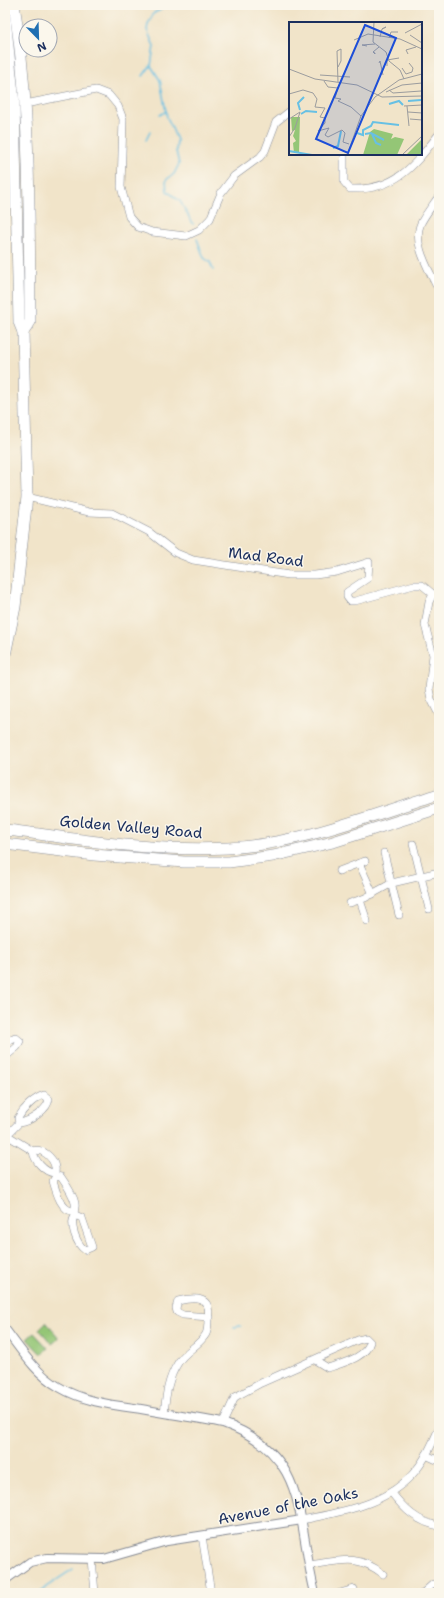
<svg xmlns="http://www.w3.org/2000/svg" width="444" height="1598" font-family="'Shantell Sans',sans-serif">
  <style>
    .green { fill: #94c676; stroke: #587a6a }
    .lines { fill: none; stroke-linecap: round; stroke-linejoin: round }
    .stream { stroke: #67c0e4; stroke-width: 1.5 }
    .minor-casing { stroke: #868a94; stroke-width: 8 }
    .tertiary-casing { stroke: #868a94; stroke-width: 10 }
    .primary-casing { stroke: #868a94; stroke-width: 12 }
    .minor { stroke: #fff; stroke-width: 7 }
    .tertiary { stroke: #fff; stroke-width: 8 }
    .primary { stroke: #fff; stroke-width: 11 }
    .labels { text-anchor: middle; stroke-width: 3; stroke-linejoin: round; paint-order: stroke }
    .street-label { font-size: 15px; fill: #1b2f5e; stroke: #fbf7ec }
    .inset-river { fill: none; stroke: #67c0e4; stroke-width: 2 }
    .inset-road { fill: none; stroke: #9b9c9e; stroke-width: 1 }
    .view { fill: #1d4ed8; fill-opacity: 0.15; stroke: #1d4ed8; stroke-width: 2 }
    .inset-edge { fill: none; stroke: #1b2f5e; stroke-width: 2 }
  </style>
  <rect width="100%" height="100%" fill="#fbf7ec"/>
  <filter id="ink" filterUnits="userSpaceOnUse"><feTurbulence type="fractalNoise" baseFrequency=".025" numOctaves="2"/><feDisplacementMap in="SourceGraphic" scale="8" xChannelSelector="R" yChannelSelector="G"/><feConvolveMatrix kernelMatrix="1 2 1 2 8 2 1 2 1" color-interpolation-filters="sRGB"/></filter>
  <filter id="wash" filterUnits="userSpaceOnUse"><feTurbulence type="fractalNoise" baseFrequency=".012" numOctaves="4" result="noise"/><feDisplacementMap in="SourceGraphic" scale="16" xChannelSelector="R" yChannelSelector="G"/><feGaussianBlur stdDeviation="0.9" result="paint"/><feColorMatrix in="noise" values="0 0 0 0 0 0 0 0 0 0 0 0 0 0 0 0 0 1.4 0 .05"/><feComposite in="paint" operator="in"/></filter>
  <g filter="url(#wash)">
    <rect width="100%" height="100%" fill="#f1e4c9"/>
    <!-- green -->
    <g class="green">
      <path d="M46,1322l13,16 -7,6 -13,-15z"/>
      <path d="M34,1333l14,15 -7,6 -14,-15z"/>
    </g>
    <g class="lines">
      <!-- stream -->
      <g class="stream">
        <path d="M165,5l-3,4 -8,4 -6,11 -1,6 7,16 -3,20 9,14 7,37 10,23 -1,11 3,13 -5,10 -8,6 1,11 13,10 13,23"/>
        <path d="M143,76l8,-11"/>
        <path d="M160,115l6,-4"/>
        <path d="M146,140l4,-8"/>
        <path d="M5,192l2,-6"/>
        <path d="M197,239l7,19 6,4 3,8"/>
        <path d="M234,1327l7,-1"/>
        <path d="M40,1593l6,-6 27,-18"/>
      </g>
    </g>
  </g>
  <g filter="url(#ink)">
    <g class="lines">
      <defs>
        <g id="minor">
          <path d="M25,104l71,-14 13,5 9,11 5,13 -2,68 8,30 9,10 14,5 34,4 13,-6 11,-11 11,-26 13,-17 26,-19 5,-6 11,-29 14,-11"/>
          <path d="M344,154v28l6,7c45,2 64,-23 89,-55"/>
          <path d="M439,196c-6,9 -13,17 -18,27 -9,19 7,45 15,62l3,3"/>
          <path d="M27,497l62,15 23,1 37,19 27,21 17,7 96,15h26l22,-3 32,-10 -1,16 -21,14v5l3,4h5l59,-16h8l11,9 -4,8 -4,23 8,30 -4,34 2,10 8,16"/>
          <path d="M413,844l16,65"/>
          <path d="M384,853l15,62"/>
          <path d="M359,863l14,31"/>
          <path d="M339,871l26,-10"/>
          <path d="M360,900l7,21"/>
          <path d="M350,903l15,-5 27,-15 47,-11"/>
          <path d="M5,1043l10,-6 5,4 -3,6 -12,10"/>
          <path d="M5,1134l28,17c9,-3 20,6 22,16 1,4 -1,5 1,9"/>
          <path d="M7,1135l12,-12c10,-1 29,-13 30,-24l-5,-4c-10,3 -21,14 -26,23l1,5"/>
          <path d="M33,1151c1,9 11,21 21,22"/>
          <path d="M56,1176l5,1c5,7 12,17 14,26 1,5 -2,7 0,12l7,3 10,29 -7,3c-9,-6 -16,-27 -10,-35"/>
          <path d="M56,1176l-3,5c3,10 8,30 20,30"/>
          <path d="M164,1413c2,-18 4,-35 14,-50 7,-12 21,-17 28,-29 2,-4 2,-11 2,-16 4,-22 -13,-21 -30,-17l-2,7 1,4 6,3 26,2"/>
          <path d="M223,1423l12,-26 26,-14 97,-43 8,-2 4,4c-4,16 -28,21 -42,26l-13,-8"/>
          <path d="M426,1455l13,6"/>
          <path d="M391,1492c13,17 26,30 48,34"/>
          <path d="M302,1520c43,-9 86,-15 115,-51 10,-12 16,-27 22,-41"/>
          <path d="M202,1536l9,57"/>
          <path d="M92,1559l3,34"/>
          <path d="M310,1565c30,-4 47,-12 73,9"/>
          <path d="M340,1593l14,-4"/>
          <path d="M423,1593l10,-9 6,2"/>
        </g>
        <g id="tertiary">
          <path d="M5,1329c16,21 31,45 54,58 25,15 54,18 82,22 28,5 55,9 82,14 87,31 73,96 92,170"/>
          <path d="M5,1580l25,-18 17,-4 57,1 63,-18 135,-21"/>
        </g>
        <g id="primary">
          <path d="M14,5c17,104 15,212 16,317l-7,10"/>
          <path d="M5,18l9,85 5,219 4,10 4,165 -12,110 -10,48"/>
          <path d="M5,830c23,2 46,6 69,9 51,7 103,12 154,9 72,-4 143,-33 211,-54"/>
          <path d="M5,844l89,11 90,7h45l44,-6 60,-14 106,-34"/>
        </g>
      </defs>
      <!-- minor casing -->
      <use href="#minor" class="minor-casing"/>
      <!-- tertiary casing -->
      <use href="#tertiary" class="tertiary-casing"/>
      <!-- primary casing -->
      <use href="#primary" class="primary-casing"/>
      <!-- minor -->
      <use href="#minor" class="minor"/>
      <!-- tertiary -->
      <use href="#tertiary" class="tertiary"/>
      <!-- primary -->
      <use href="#primary" class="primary"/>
    </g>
  </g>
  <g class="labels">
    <!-- street labels -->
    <g class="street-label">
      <text transform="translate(266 557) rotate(7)" y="5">Mad Road</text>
      <text transform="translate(131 827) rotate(5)" y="5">Golden Valley Road</text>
      <text transform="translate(288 1506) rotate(-11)" y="5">Avenue of the Oaks</text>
    </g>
  </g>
  <!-- overview -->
  <g transform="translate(289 22)">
    <rect width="133" height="133" fill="#f1e4c9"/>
    <path d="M2,95h9l-1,36h-5l-1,-10 3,-2 -3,-5 2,-6 -3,1zM85,107l19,5 -2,5 4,-2 9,2 -7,16h-34l7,-23zM133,117v16h-16z" fill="#94c676"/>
    <path class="inset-river" d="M119,79l13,-1M100,82l10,-3 4,4M11,88l-2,-7 6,-6M12,92l5,-3 11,1M68,111l6,2v-5l8,-4 2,-4 26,3M76,112l6,-1 13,7M83,112l4,9 5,2M44,126l5,-2 3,-15M0,129l23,4"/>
    <path class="inset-road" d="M85,0l-1,20 13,10 3,9 11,9 4,9M116,11l17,-9M121,13l12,8M91,15l2,-8 4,-2 -4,2M100,16l2,-6h7M65,18l14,-6 32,5 22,10M78,24l-5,-1 13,-1M84,30l2,2v-1l-2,-1 6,-5M119,32l-2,-4 10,-3M90,41l1,-2 3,14M98,44v-6l12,-2M49,45l3,-6v-12l-4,2 1,31M113,46l4,6 6,-2 1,-4 -4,-5M0,47l26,10 42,6 25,12 40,-1M31,53l30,2M35,59l4,6 10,1 -3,10 6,1 -3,2 13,6 10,9M100,68l4,3 28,-2M97,70l16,-7 20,-2M0,72l14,-4 10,3 4,6 -2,8 10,1 -5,9 5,1v5l-7,8 11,-3 -4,7 3,2 14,-7 3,3 -2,9 6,2M115,84l18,-1M118,84l2,20M119,90l14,1M0,97l11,-7 -5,16 -6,9M121,97l12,1M58,133l14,-39 14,-19 24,-17 23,-6M113,133l20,-19"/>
    <path class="view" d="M76,3l31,13 -48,115 -32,-14z"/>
    <rect width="133" height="133" class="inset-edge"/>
  </g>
  <!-- margin -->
  <rect width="444" height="1598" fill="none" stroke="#fbf7ec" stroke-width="20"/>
  <!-- north arrow -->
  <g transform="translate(38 38) rotate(157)"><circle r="19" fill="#fbf7ec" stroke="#a1a7b3"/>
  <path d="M0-3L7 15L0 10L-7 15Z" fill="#1f6fb2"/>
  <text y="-6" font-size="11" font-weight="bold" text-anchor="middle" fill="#1b2f5e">N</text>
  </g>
</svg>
